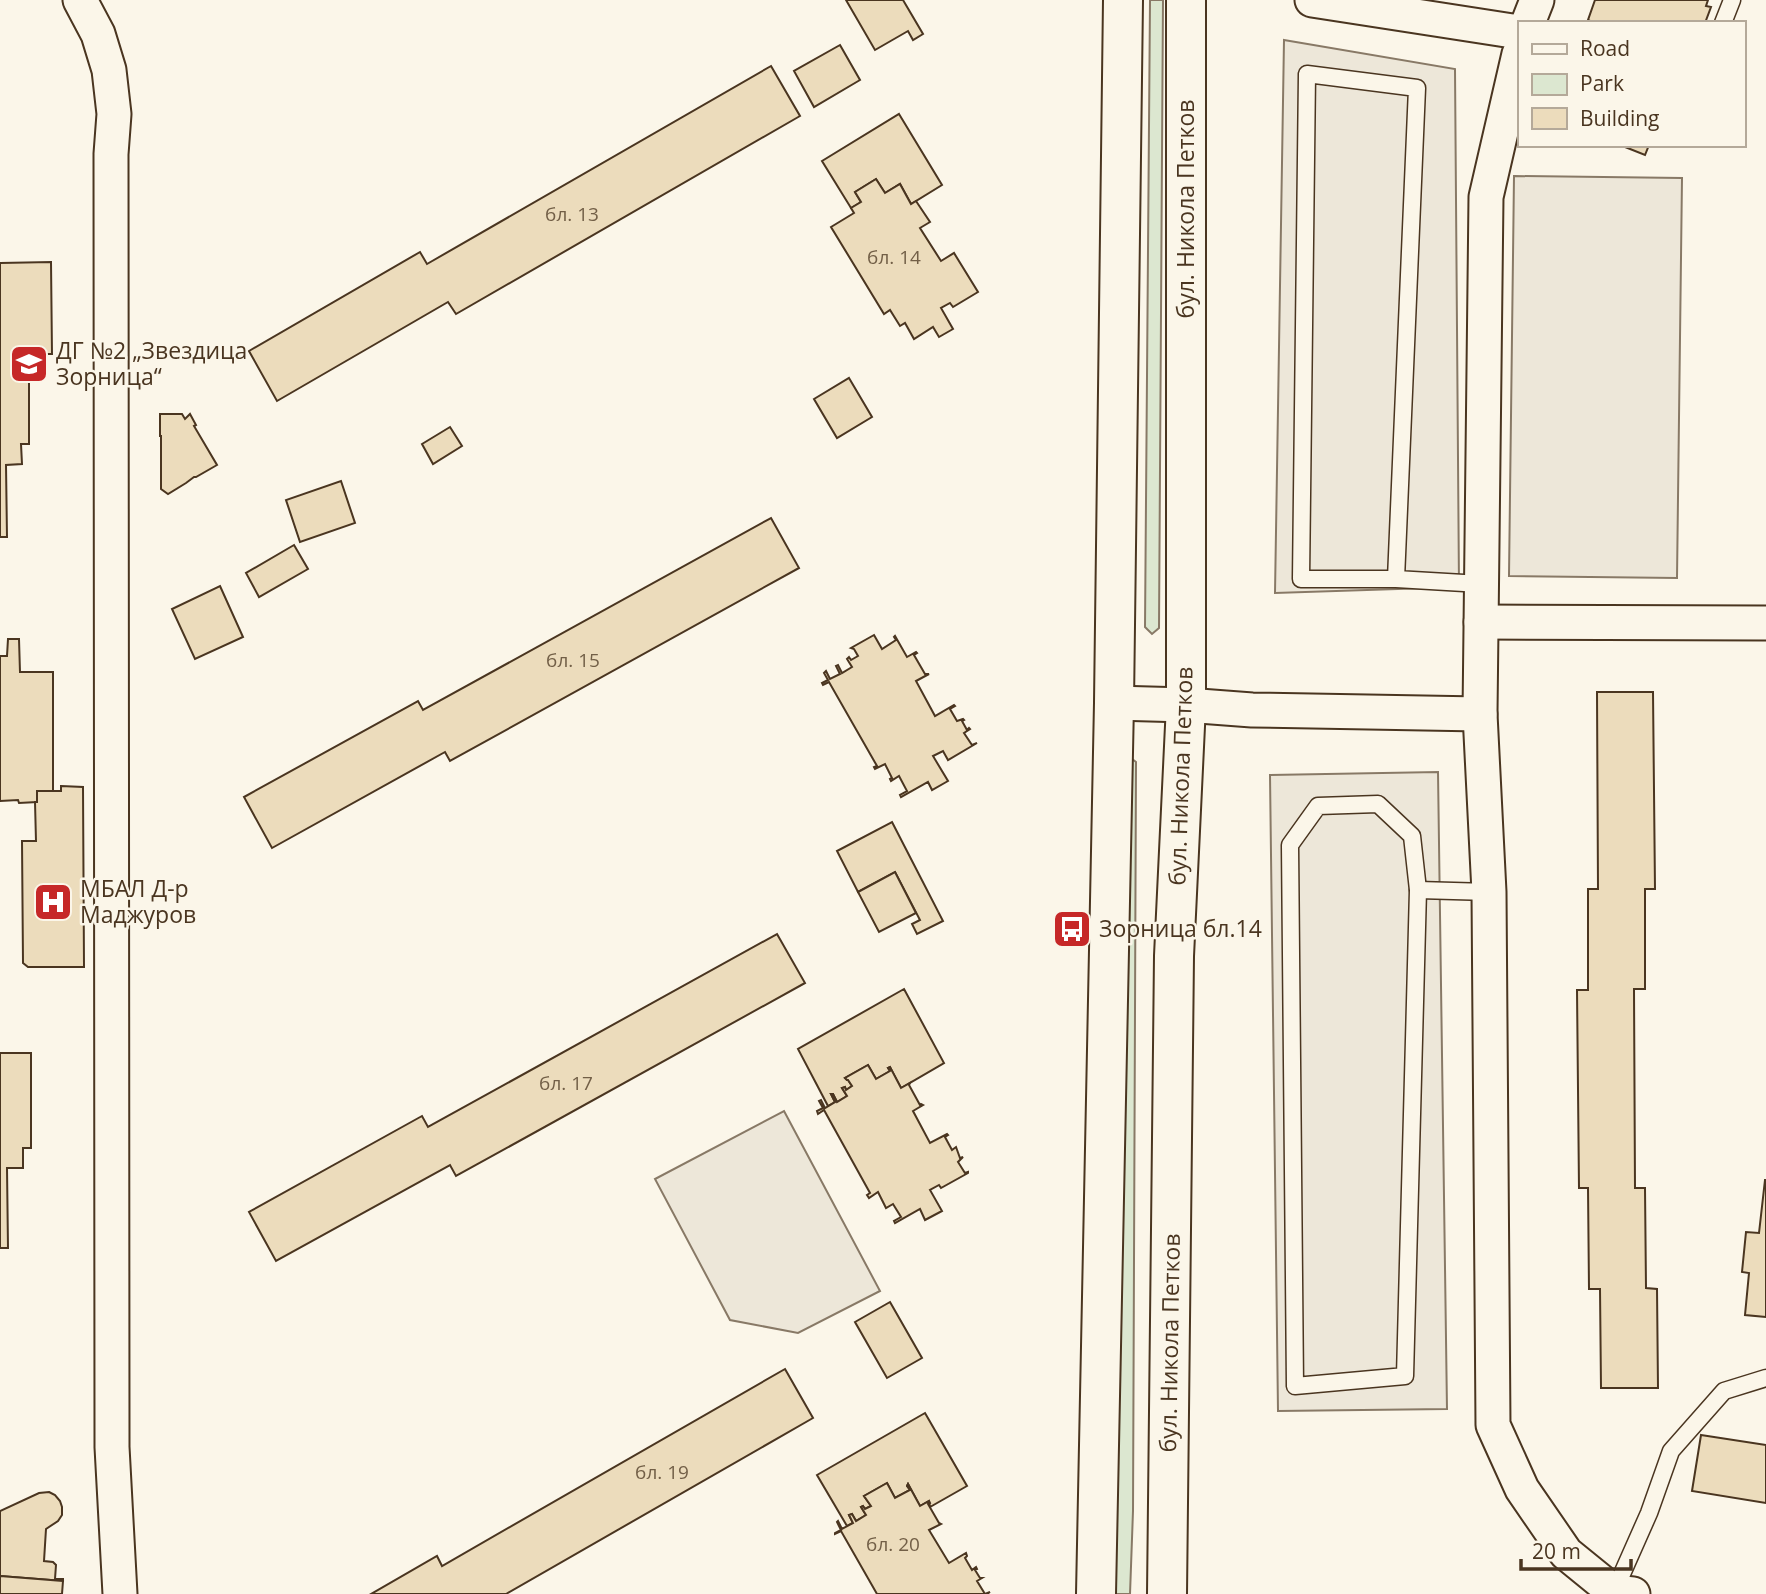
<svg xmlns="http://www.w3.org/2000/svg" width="1766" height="1594" font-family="'Open Sans',sans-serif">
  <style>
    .green { fill: #dce7d0; stroke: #887966; stroke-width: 2 }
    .parking { fill: #ede7d9; stroke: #887966; stroke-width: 2 }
    .building { fill: #ecdcbc; stroke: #4a3520; stroke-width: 2 }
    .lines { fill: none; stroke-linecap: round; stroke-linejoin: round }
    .service-casing { stroke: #4a3520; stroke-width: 19 }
    .minor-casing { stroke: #4a3520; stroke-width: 37 }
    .secondary-casing { stroke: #4a3520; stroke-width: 42 }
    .service { stroke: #fbf6e9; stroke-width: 16 }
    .minor { stroke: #fbf6e9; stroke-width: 33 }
    .secondary { stroke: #fbf6e9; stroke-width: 38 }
    .labels { text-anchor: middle; stroke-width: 5; stroke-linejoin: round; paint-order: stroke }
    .number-label { font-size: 19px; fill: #725f47 }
    .street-label { font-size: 23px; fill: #4a3520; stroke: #fbf6e9 }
    .poi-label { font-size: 23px; fill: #4a3520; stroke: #fbf6e9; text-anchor: start }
  </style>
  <rect width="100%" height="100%" fill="#fbf6e9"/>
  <!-- green -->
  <g class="green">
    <path d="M1150,0h13l-4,628 -7,6 -7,-7z"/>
    <path d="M1127,755l9,7 -3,749 -3,83h-20z"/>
  </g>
  <!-- parking -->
  <g class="parking">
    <path d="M1284,40l171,29 4,518 -184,6z"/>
    <path d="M1514,176l168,2 -5,400 -168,-2z"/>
    <path d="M1438,772l9,637 -169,2 -8,-636z"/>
    <path d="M784,1111l96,180 -82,42 -68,-13 -75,-141z"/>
  </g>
  <!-- building -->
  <g class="building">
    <path d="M846,0h57l20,34 -10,6 -5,-9 -33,19z"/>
    <path d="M1595,0h113l-2,6 5,1 -6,16h-111l-6,-3z"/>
    <path d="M840,45l20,35 -46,27 -20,-36z"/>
    <path d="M771,66l29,50 -344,198 -8,-12 -171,99 -28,-50 171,-99 7,12z"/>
    <path d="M899,114l43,71 -31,19 -11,-20 -15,9 -9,-14 -21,13 6,10 -10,6 -29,-47z"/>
    <path d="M1620,145h29l-4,10z"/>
    <path d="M876,179l9,14 15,-9 11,20 5,-3 14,21 -10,6 21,33 13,-8 24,39 -25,15 -3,-4 -9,5 12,21 -14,8 -6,-10 -19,12 -9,-16 -5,3 -10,-16 -6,4 -53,-87 23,-14 -3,-5 10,-6 -6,-10z"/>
    <path d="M51,262l1,92h-9v19h-14v71h-8l1,20 -16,1 1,72h-7v-274z"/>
    <path d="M849,378l23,39 -35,21 -23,-39z"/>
    <path d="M160,414h22l3,5 5,-5 6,11 -2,1 23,39 -21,12h-2l-8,6 -18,11 -7,-5v-53h-1z"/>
    <path d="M450,427l12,19 -29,18 -11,-20z"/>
    <path d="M341,481l14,42 -55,19 -14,-42z"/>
    <path d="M771,518l28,50 -349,193 -5,-9 -173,96 -28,-51 174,-96 5,9z"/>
    <path d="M294,545l14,24 -49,28 -13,-24z"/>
    <path d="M220,586l23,51 -48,22 -23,-50z"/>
    <path d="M874,635l8,14 14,-9 -2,-3 1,-1 12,21 9,-5 1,1 -3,2 11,19h4l-13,7 19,35 19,-11 1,1 -5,3 7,12 6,-2 1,1 -2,1 5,9 2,-2 1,1 -6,4 8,12 5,-2 -29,17 -5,-9 -10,5 15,25 -16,9 -4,-8 -27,15 -1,-2 7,-4 -8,-15 -8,5 -1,-2 2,-1 -7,-14 -10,5 -1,-2 3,-1 -48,-84 -6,3 -1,-2 6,-3 -4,-7 2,-2 4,8 10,-5 -4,-8 2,-1 4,8 10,-6 -5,-8 2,-2 2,3 7,-4 -4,-7 -3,-1z"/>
    <path d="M8,639h11l1,33h33v119h-16v11l-18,1 -1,-3 -18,1v-145h7z"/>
    <path d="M1597,692h56l2,197h-10v100h-11l1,199h10l1,100 11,1 1,99h-57l-1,-99h-11l-1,-101h-9l-2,-198h11v-101h10z"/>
    <path d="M61,786l22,1 1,180h-56l-5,-4 -1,-122h14l-1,-39h2v-11h24z"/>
    <path d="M892,822l51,99 -26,13 -5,-10 8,-4 -25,-48 -37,20 -21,-41z"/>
    <path d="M895,872l21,41 -37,19 -21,-40z"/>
    <path d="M777,934l28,49 -349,193 -6,-11 -174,96 -27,-49 173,-96 6,11z"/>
    <path d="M904,989l40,74 -43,25 -11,-21 -2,1 2,3 -14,8 -8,-14 -23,13 2,2h1l4,6 -6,4 -1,-3 -3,1 5,8 -10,6 -4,-8h-2l4,8 -7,4 -30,-57z"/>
    <path d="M0,1053h31v95h-8v20h-16l1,80h-8z"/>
    <path d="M868,1065l8,14 14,-8 -2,-3 2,-1 11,21 9,-5 -1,2 11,20 1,-1 2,1 -10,6 17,32 17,-9 1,1 -3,2 7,13 4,-3 4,11 3,-1 -5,5 7,11 3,-1v1l-27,15 -2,-3 -9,5 12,21 -17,9 -5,-11 -25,14 -1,-2 7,-4 -8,-13 -7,4 -8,-16 -9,6 -2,-3 3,-2 -46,-83 -6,4 -1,-3 6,-3 -4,-7 2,-1 4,8 10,-6 -4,-8h2l4,8 10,-6 -5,-8 3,-1 1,3 6,-4 -4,-6h-1l-2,-2z"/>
    <path d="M1765,1180h1v137l-21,-2 4,-42 -7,-1 4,-40 13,1z"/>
    <path d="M890,1302l32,56 -35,20 -32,-56z"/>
    <path d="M785,1369l28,49 -307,176h-135l66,-38 5,10z"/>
    <path d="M925,1413l42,73 -37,21 -1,-6 -9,5 -12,-22 -1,2 3,4 -15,8 -8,-15 -23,13 7,10 -6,3 -2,-3 -2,1 5,8 -10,6 -4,-7 -3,1 4,8 -6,3 -30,-51z"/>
    <path d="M1701,1435l65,10v58l-74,-12z"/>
    <path d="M887,1483l8,15 15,-8 -3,-4 1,-2 12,22 9,-5 1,2 -2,1 11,19 2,1 -12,6 20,33 17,-10 1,3 -2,2 7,12 4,-3 1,2 -2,1 5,8h2l-5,3 8,13 5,-2 -3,2h-110l-36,-63 -6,3v-1l6,-3 -4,-8 1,-1 4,8 11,-6 -4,-8 3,-1 4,7 10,-6 -5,-8 2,-1 2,3 6,-3 -7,-10z"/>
    <path d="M49,1492l6,3 5,6 2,6v8l-4,6 -12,8 -2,32 9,1 3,3 -1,14h8v2l-63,-5v-65l39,-18z"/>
    <path d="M0,1576l63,5 -1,13h-62z"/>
  </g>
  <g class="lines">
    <defs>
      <g id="service">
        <path d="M1723,23l9,-23"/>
        <path d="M1396,579l21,-491 -110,-14 -6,505h95l85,5"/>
        <path d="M1378,804l34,32 6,54 -13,486 -110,10 -5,-541 28,-39z"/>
        <path d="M1418,890l71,2"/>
        <path d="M1614,1592l35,-79 22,-62 53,-60 42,-13"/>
      </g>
      <g id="minor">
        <path d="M80,0l18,34 11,36 5,44 -3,40 1,1293 8,147"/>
        <path d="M1312,0l207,32"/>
        <path d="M1528,23l9,-23"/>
        <path d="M1481,622l285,1"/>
        <path d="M1114,703l72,2 66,5 228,4 6,-517 33,-143"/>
        <path d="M1480,714l9,178 4,533 29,64 44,64 48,39 19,2"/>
      </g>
      <g id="secondary">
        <path d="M1096,1594l18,-891 9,-703"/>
        <path d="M1167,1594l7,-638 12,-251v-705"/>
      </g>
    </defs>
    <!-- service casing -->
    <use href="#service" class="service-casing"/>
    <!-- minor casing -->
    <use href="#minor" class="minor-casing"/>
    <!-- secondary casing -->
    <use href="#secondary" class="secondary-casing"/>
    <!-- service -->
    <use href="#service" class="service"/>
    <!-- minor -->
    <use href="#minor" class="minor"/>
    <!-- secondary -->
    <use href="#secondary" class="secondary"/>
  </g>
  <!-- icons -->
  <defs>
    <symbol id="school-square" viewBox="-11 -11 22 22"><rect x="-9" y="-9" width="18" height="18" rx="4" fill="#c62828" stroke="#fbf6e9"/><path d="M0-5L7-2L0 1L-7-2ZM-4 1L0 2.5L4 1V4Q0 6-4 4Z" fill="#fff"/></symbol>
    <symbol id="hospital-square" viewBox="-11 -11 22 22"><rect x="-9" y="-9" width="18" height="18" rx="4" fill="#c62828" stroke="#fbf6e9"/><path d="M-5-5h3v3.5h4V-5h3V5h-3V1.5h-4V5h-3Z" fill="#fff"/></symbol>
    <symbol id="bus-square" viewBox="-11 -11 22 22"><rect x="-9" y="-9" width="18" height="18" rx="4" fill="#c62828" stroke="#fbf6e9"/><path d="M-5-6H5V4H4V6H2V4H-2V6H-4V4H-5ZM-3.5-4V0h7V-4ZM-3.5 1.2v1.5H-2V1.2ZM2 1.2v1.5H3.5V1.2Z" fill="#fff"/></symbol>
  </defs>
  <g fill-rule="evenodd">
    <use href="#school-square" x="7" y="342" width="44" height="44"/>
    <use href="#hospital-square" x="31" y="880" width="44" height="44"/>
    <use href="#bus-square" x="1050" y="907" width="44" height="44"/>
  </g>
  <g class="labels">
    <!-- number labels -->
    <g class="number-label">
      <text x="572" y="221">бл. 13</text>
      <text x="894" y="264">бл. 14</text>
      <text x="573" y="667">бл. 15</text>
      <text x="566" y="1090">бл. 17</text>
      <text x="662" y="1479">бл. 19</text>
      <text x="893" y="1551">бл. 20</text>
    </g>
    <!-- street labels -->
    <g class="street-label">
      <text transform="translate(1186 209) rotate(-90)" y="8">бул. Никола Петков</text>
      <text transform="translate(1181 776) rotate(-88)" y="8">бул. Никола Петков</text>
      <text transform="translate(1170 1343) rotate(-89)" y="8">бул. Никола Петков</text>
    </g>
    <!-- poi labels -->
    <g class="poi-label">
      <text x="56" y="359">ДГ №2 „Звездица<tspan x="56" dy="26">Зорница“</tspan></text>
      <text x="80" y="897">МБАЛ Д-р<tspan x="80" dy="26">Маджуров</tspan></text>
      <text x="1099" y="937">Зорница бл.14</text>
    </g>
  </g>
  <!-- legend -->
  <rect x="1518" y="21" width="228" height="126" fill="#fbf6e9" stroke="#b4a999" stroke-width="2"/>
  <rect x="1532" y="44" width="35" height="10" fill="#fbf6e9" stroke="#b4a999" stroke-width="2"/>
  <text x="1580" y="56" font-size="21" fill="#4a3520">Road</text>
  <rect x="1532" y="74" width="35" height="21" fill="#dce7d0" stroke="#b4a999" stroke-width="2"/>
  <text x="1580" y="91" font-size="21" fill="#4a3520">Park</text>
  <rect x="1532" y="108" width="35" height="21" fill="#ecdcbc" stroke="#b4a999" stroke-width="2"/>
  <text x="1580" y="126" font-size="21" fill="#4a3520">Building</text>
  <!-- scale -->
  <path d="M1521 1559v10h110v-10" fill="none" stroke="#4a3520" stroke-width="3.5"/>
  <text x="1532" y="1559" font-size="21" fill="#4a3520" stroke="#fbf6e9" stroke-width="5" paint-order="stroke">20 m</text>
</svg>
